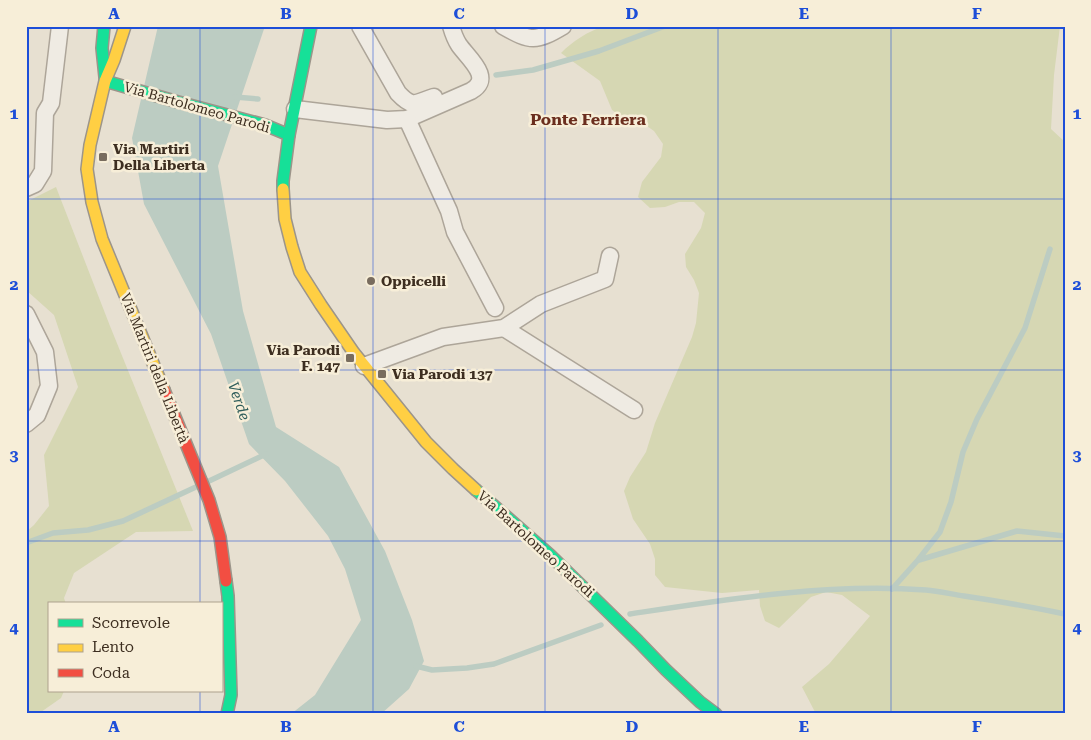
<svg xmlns="http://www.w3.org/2000/svg" width="1091" height="740" font-family="'Roboto Serif',serif">
  <style>
    .green { fill: #d6d7b3 }
    .water { fill: #bcccc2 }
    .lines { fill: none; stroke-linecap: round; stroke-linejoin: round }
    .stream { stroke: #bcccc2; stroke-width: 5.5 }
    .street-casing { stroke: #ada599; stroke-width: 19 }
    .fast-casing { stroke: #9c958a; stroke-width: 14 }
    .slow-casing { stroke: #9c958a; stroke-width: 14 }
    .jam-casing { stroke: #9c958a; stroke-width: 14 }
    .street { stroke: #efebe3; stroke-width: 16 }
    .fast { stroke: #16e098; stroke-width: 11 }
    .slow { stroke: #ffcf43; stroke-width: 11 }
    .jam { stroke: #f24e42; stroke-width: 11 }
    .grid { fill: none; stroke: #1d4ed8; stroke-width: 1; stroke-opacity: 0.55 }
    .poi-dot { fill: #786c5e; stroke: #f7eed8; stroke-width: 2 }
    .labels { text-anchor: middle; stroke-width: 5; stroke-linejoin: round; paint-order: stroke }
    .street-label { font-size: 14px; fill: #3d2e20; stroke: #f7eed8 }
    .poi-label { font-size: 14px; font-weight: bold; fill: #3d2e20; stroke: #f7eed8; text-anchor: start }
    .water-label { font-size: 15px; font-style: italic; fill: #2f5d5a; stroke: #f7eed8 }
    .quarter-label { font-size: 16px; font-weight: bold; fill: #6b2e1e; stroke: #f7eed8 }
    .neatline { fill: none; stroke: #1d4ed8; stroke-width: 2 }
    .grid-label { font-size: 16px; text-anchor: middle; font-weight: bold; fill: #1d4ed8 }
  </style>
  <rect width="100%" height="100%" fill="#e7e0d1"/>
  <!-- green -->
  <g class="green">
    <path d="M605,26h455l-6,49 -3,54 14,13v572h-247l-3,-2 -13,-25 27,-23 41,-48 -28,-21 -16,-3 -15,5 -32,31 -14,-7 -5,-15 -1,-16 -37,3 -57,-6 -10,-12v-16l-5,-15 -17,-25 -9,-28 6,-14 16,-25 9,-29 37,-86 4,-14 3,-30 -5,-13 -8,-13 -1,-13 16,-26 4,-15 -11,-11h-15l-14,5 -15,1 -12,-11 4,-15 19,-25 2,-13 -9,-13 -13,-9 -16,-3 -13,-9 -12,-29 -39,-28c12,-12 27,-22 44,-27z"/>
    <path d="M56,187l54,139 83,205 -57,1 -62,41 -10,25 2,6h-17v87h15l-3,7 -20,14 -1,2h-14v-182l8,-7 15,-19 -5,-51 34,-68 -24,-72 -28,-25v-88z"/>
  </g>
  <!-- water -->
  <path class="water" d="M158,26h107l-47,140 25,145 33,116 63,40 46,84 27,69 12,41 -15,28 -28,25h-90l24,-19 46,-75 -16,-51 -17,-33 -43,-55 -36,-37 -38,-110 -67,-130 -12,-66z"/>
  <g class="lines">
    <!-- stream -->
    <g class="stream">
      <path d="M496,75l37,-5 66,-19 66,-25"/>
      <path d="M235,97l23,2"/>
      <path d="M207,482l59,-28"/>
      <path d="M26,543l27,-10 35,-3 35,-9 75,-35"/>
      <path d="M919,560l98,-29 48,5"/>
      <path d="M892,589l26,-29 22,-28 11,-30 12,-50 14,-33 48,-91 25,-79"/>
      <path d="M630,614c98,-15 196,-31 296,-24 12,1 25,4 38,6 34,5 67,11 101,18"/>
      <path d="M416,666l16,4 35,-2 27,-4 107,-39"/>
    </g>
    <defs>
      <g id="street">
        <path d="M360,26l38,67c15,16 17,10 36,4"/>
        <path d="M503,26c28,16 33,16 60,0"/>
        <path d="M295,109l92,11 20,-1 64,-28c23,-13 -3,-33 -12,-46 -4,-6 -6,-12 -8,-19"/>
        <path d="M407,119l42,92 6,21 40,76"/>
        <path d="M26,188l9,-4 8,-13 2,-58 6,-10 9,-77"/>
        <path d="M26,314l19,38 4,34 -12,29 -11,9"/>
        <path d="M504,328l130,82"/>
        <path d="M364,366l79,-29 61,-9 37,-24 64,-25 5,-23"/>
      </g>
      <g id="fast">
        <path d="M104,26l-2,22 3,29"/>
        <path d="M105,81l73,21 87,23 24,10 -6,46v8"/>
        <path d="M289,135l22,-109"/>
        <path d="M476,490l74,65 88,86 28,29 34,32 16,12"/>
        <path d="M226,581l2,15 3,99 -4,19"/>
      </g>
      <g id="slow">
        <path d="M125,26l-11,34 -9,21 -15,64 -3,24 5,33 10,37 62,151"/>
        <path d="M283,189l2,30 7,28 8,25 21,33 33,48 72,89 27,27 23,21"/>
      </g>
      <path id="jam" d="M164,390l45,110 11,37 6,44"/>
    </defs>
    <!-- street casing -->
    <use href="#street" class="street-casing"/>
    <!-- fast casing -->
    <use href="#fast" class="fast-casing"/>
    <!-- slow casing -->
    <use href="#slow" class="slow-casing"/>
    <!-- jam casing -->
    <use href="#jam" class="jam-casing"/>
    <!-- street -->
    <use href="#street" class="street"/>
    <!-- fast -->
    <use href="#fast" class="fast"/>
    <!-- slow -->
    <use href="#slow" class="slow"/>
    <!-- jam -->
    <use href="#jam" class="jam"/>
  </g>
  <!-- grid -->
  <path class="grid" d="M200,26v578M373,26v688M545,26v688M718,26v688M891,26v688M26,199h1039M26,370h1039M26,541h1039M200,691v23"/>
  <!-- markers -->
  <g class="poi-dot">
    <rect x="98" y="152" width="10" height="10" rx="2.5"/>
    <circle cx="371" cy="281" r="5"/>
    <rect x="345" y="353" width="10" height="10" rx="2.5"/>
    <rect x="377" y="369" width="10" height="10" rx="2.5"/>
  </g>
  <g class="labels">
    <!-- street labels -->
    <g class="street-label">
      <text transform="translate(197 107) rotate(16)" y="5">Via Bartolomeo Parodi</text>
      <text transform="translate(155 368) rotate(68)" y="5">Via Martiri della Libertà</text>
      <text transform="translate(536 544) rotate(42)" y="5">Via Bartolomeo Parodi</text>
    </g>
    <!-- poi labels -->
    <g class="poi-label">
      <text x="113" y="154">Via Martiri<tspan x="113" dy="16">Della Liberta</tspan></text>
      <text x="381" y="286">Oppicelli</text>
      <text x="340" y="355" text-anchor="end">Via Parodi<tspan x="340" dy="16">F. 147</tspan></text>
      <text x="392" y="379">Via Parodi 137</text>
    </g>
    <!-- water labels -->
    <g class="water-label">
      <text transform="translate(239 401) rotate(71)" y="5">Verde</text>
    </g>
    <!-- quarter labels -->
    <g class="quarter-label">
      <text x="588" y="125">Ponte Ferriera</text>
    </g>
  </g>
  <!-- border -->
  <rect width="1091" height="740" fill="none" stroke="#f7eed8" stroke-width="55"/>
  <!-- legend -->
  <rect x="48" y="602" width="175" height="90" fill="#f7eed8" stroke="#ada18e"/>
  <rect x="58" y="619" width="25" height="8" fill="#16e098" stroke="#ada18e"/>
  <text x="92" y="628" font-size="15" fill="#3d2e20">Scorrevole</text>
  <rect x="58" y="644" width="25" height="8" fill="#ffcf43" stroke="#ada18e"/>
  <text x="92" y="652" font-size="15" fill="#3d2e20">Lento</text>
  <rect x="58" y="669" width="25" height="8" fill="#f24e42" stroke="#ada18e"/>
  <text x="92" y="678" font-size="15" fill="#3d2e20">Coda</text>
  <rect x="28" y="28" width="1036" height="684" class="neatline"/>
  <g class="grid-label">
    <text x="114" y="19">A</text>
    <text x="286" y="19">B</text>
    <text x="459" y="19">C</text>
    <text x="632" y="19">D</text>
    <text x="804" y="19">E</text>
    <text x="977" y="19">F</text>
    <text x="14" y="119">1</text>
    <text x="1077" y="119">1</text>
    <text x="14" y="290">2</text>
    <text x="1077" y="290">2</text>
    <text x="14" y="461">3</text>
    <text x="1077" y="461">3</text>
    <text x="14" y="633">4</text>
    <text x="1077" y="633">4</text>
    <text x="114" y="732">A</text>
    <text x="286" y="732">B</text>
    <text x="459" y="732">C</text>
    <text x="632" y="732">D</text>
    <text x="804" y="732">E</text>
    <text x="977" y="732">F</text>
  </g>
</svg>
